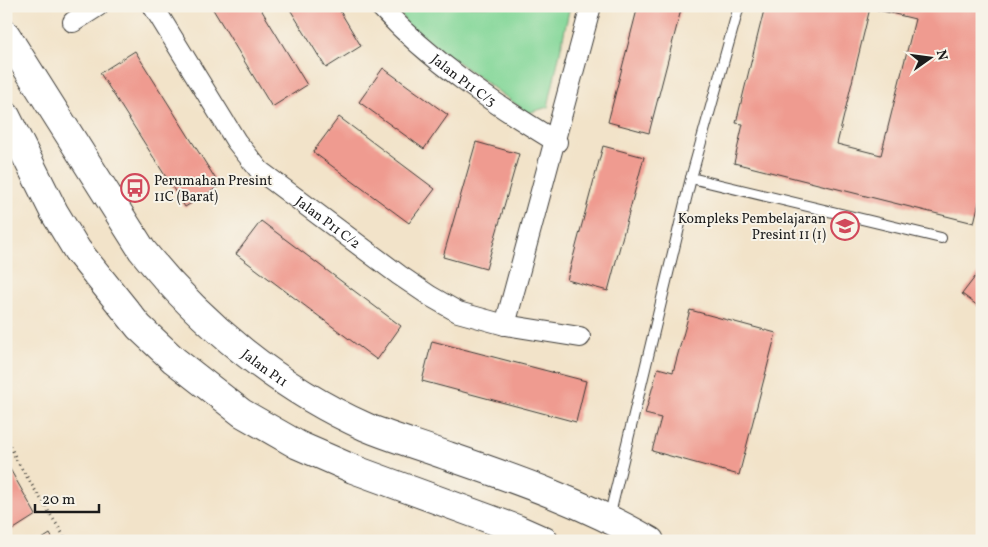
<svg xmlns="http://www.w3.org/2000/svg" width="988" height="547" font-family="Vollkorn,serif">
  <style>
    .green { fill: #84d799; stroke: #507a5a }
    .building { fill: #ef9b90; fill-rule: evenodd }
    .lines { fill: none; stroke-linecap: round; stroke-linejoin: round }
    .lane-casing { stroke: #3c3a36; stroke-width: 12 }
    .street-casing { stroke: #3c3a36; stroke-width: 22 }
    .secondary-casing { stroke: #3c3a36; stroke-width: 30 }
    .path { stroke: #3c3a36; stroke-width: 3; stroke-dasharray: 1 4; stroke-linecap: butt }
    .lane { stroke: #fff; stroke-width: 10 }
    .street { stroke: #fff; stroke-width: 20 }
    .secondary { stroke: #fff; stroke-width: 28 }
    .labels { text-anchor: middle; stroke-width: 4; stroke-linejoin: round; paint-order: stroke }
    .street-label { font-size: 14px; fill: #1c1c1c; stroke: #f7f3e8 }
    .poi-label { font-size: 14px; fill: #1c1c1c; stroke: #f7f3e8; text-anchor: start }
  </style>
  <rect width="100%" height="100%" fill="#f7f3e8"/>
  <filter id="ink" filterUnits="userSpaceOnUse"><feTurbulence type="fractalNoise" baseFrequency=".02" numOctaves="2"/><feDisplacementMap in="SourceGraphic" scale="10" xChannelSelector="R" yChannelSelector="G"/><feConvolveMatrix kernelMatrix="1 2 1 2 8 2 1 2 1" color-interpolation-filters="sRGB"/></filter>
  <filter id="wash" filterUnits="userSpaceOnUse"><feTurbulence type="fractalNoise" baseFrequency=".0096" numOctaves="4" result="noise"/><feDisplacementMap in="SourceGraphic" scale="20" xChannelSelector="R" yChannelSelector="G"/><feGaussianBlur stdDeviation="1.12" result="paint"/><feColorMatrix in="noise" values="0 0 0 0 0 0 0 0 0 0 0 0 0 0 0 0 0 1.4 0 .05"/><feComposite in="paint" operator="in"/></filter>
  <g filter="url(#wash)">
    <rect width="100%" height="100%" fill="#f2e3c9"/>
    <!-- green -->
    <path class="green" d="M396,6h174l-22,101 -20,6 -120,-87z"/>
    <g id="blocks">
      <!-- building -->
      <g class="building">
        <path d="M211,6h48l48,79 -35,22z"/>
        <path d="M288,6h49l24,40 -35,22z"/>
        <path d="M638,6h44l-33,127 -41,-11z"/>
        <path d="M765,6h217v193l-2,-1 -6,25 -240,-60 9,-39 -7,-1zM870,8l45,11 -34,136 -44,-11z"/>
        <path d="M135,51l85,135 -35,21 -85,-134z"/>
        <path d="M383,68l65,47 -24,34 -65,-47z"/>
        <path d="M339,117l96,72 -26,34 -96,-71z"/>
        <path d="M476,142l43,12 -33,115 -43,-12z"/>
        <path d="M603,146l41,11 -36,134 -41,-11z"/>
        <path d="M261,221l140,105 -24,34 -141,-106z"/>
        <path d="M982,268v41l-20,-15z"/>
        <path d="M690,310l86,23 -37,142 -87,-24 9,-33 -16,-4 13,-46 15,4z"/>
        <path d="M432,341l154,40 -10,41 -154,-41z"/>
        <path d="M6,462l30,53 -30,19z"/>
        <path d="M50,534l4,7h-15z"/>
      </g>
    </g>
  </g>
  <g filter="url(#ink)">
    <use href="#blocks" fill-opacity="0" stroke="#3c3a36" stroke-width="1"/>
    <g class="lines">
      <defs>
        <g id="lane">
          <path d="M691,178l250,60"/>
          <path d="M609,518l82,-340 48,-172"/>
        </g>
        <g id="street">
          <path id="s1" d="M153,6l83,135 24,30 139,104 31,21 28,16 47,13 75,12"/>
          <path id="s2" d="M380,6c50,55 114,98 177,136"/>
          <path d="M73,22l25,-16"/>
          <path d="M505,325l86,-319"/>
        </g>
        <g id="secondary">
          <path id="s3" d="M6,35l136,215c59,74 137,138 224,177 26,11 55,19 82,29 70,24 138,48 202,85"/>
          <path d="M6,116l48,96 23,38 62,77 35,33 68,53 56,32 55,24 164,60 27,12"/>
        </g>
      </defs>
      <!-- lane casing -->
      <use href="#lane" class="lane-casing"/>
      <!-- street casing -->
      <use href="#street" class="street-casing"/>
      <!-- secondary casing -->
      <use href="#secondary" class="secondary-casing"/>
      <!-- path -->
      <path class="path" d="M6,437l11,24 50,80"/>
      <!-- lane -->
      <use href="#lane" class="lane"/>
      <!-- street -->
      <use href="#street" class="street"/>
      <!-- secondary -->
      <use href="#secondary" class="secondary"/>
    </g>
  </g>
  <!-- icons -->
  <defs>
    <symbol id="bus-ring" viewBox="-11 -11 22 22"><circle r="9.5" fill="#f7f3e8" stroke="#d1495b" stroke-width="1.5"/><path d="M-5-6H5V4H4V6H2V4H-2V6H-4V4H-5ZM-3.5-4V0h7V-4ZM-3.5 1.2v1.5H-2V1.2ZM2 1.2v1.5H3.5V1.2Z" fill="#d1495b"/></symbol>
    <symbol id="school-ring" viewBox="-11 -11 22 22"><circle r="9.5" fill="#f7f3e8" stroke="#d1495b" stroke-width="1.5"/><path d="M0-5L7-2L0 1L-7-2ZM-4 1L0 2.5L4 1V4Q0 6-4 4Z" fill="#d1495b"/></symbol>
  </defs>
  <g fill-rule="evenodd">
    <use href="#bus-ring" x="119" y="172" width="32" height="32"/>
    <use href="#school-ring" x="829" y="210" width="32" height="32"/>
  </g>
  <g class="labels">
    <!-- street labels -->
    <g class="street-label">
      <text dy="5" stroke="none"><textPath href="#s2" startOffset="112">Jalan P11 C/3</textPath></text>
      <text dy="5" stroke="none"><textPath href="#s1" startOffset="282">Jalan P11 C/2</textPath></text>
      <text dy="5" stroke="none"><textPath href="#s3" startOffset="425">Jalan P11</textPath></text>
    </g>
    <!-- poi labels -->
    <g class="poi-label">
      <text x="154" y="185">Perumahan Presint<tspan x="154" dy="16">11C (Barat)</tspan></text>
      <text x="826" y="223" text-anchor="end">Kompleks Pembelajaran<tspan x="826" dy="16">Presint 11 (1)</tspan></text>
    </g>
  </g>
  <!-- margin -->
  <rect width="988" height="547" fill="none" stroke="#f7f3e8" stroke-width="25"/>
  <!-- north arrow -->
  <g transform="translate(930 58) rotate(76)" stroke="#f7f3e8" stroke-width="4" paint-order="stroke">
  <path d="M0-4L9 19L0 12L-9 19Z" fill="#1c1c1c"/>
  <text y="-8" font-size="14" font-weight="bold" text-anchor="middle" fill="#1c1c1c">N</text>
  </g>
  <!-- scale -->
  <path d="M35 504v8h64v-8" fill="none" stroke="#1c1c1c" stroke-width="2.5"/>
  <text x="42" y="504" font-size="15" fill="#1c1c1c" stroke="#f7f3e8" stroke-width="4" paint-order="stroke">20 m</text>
</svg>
